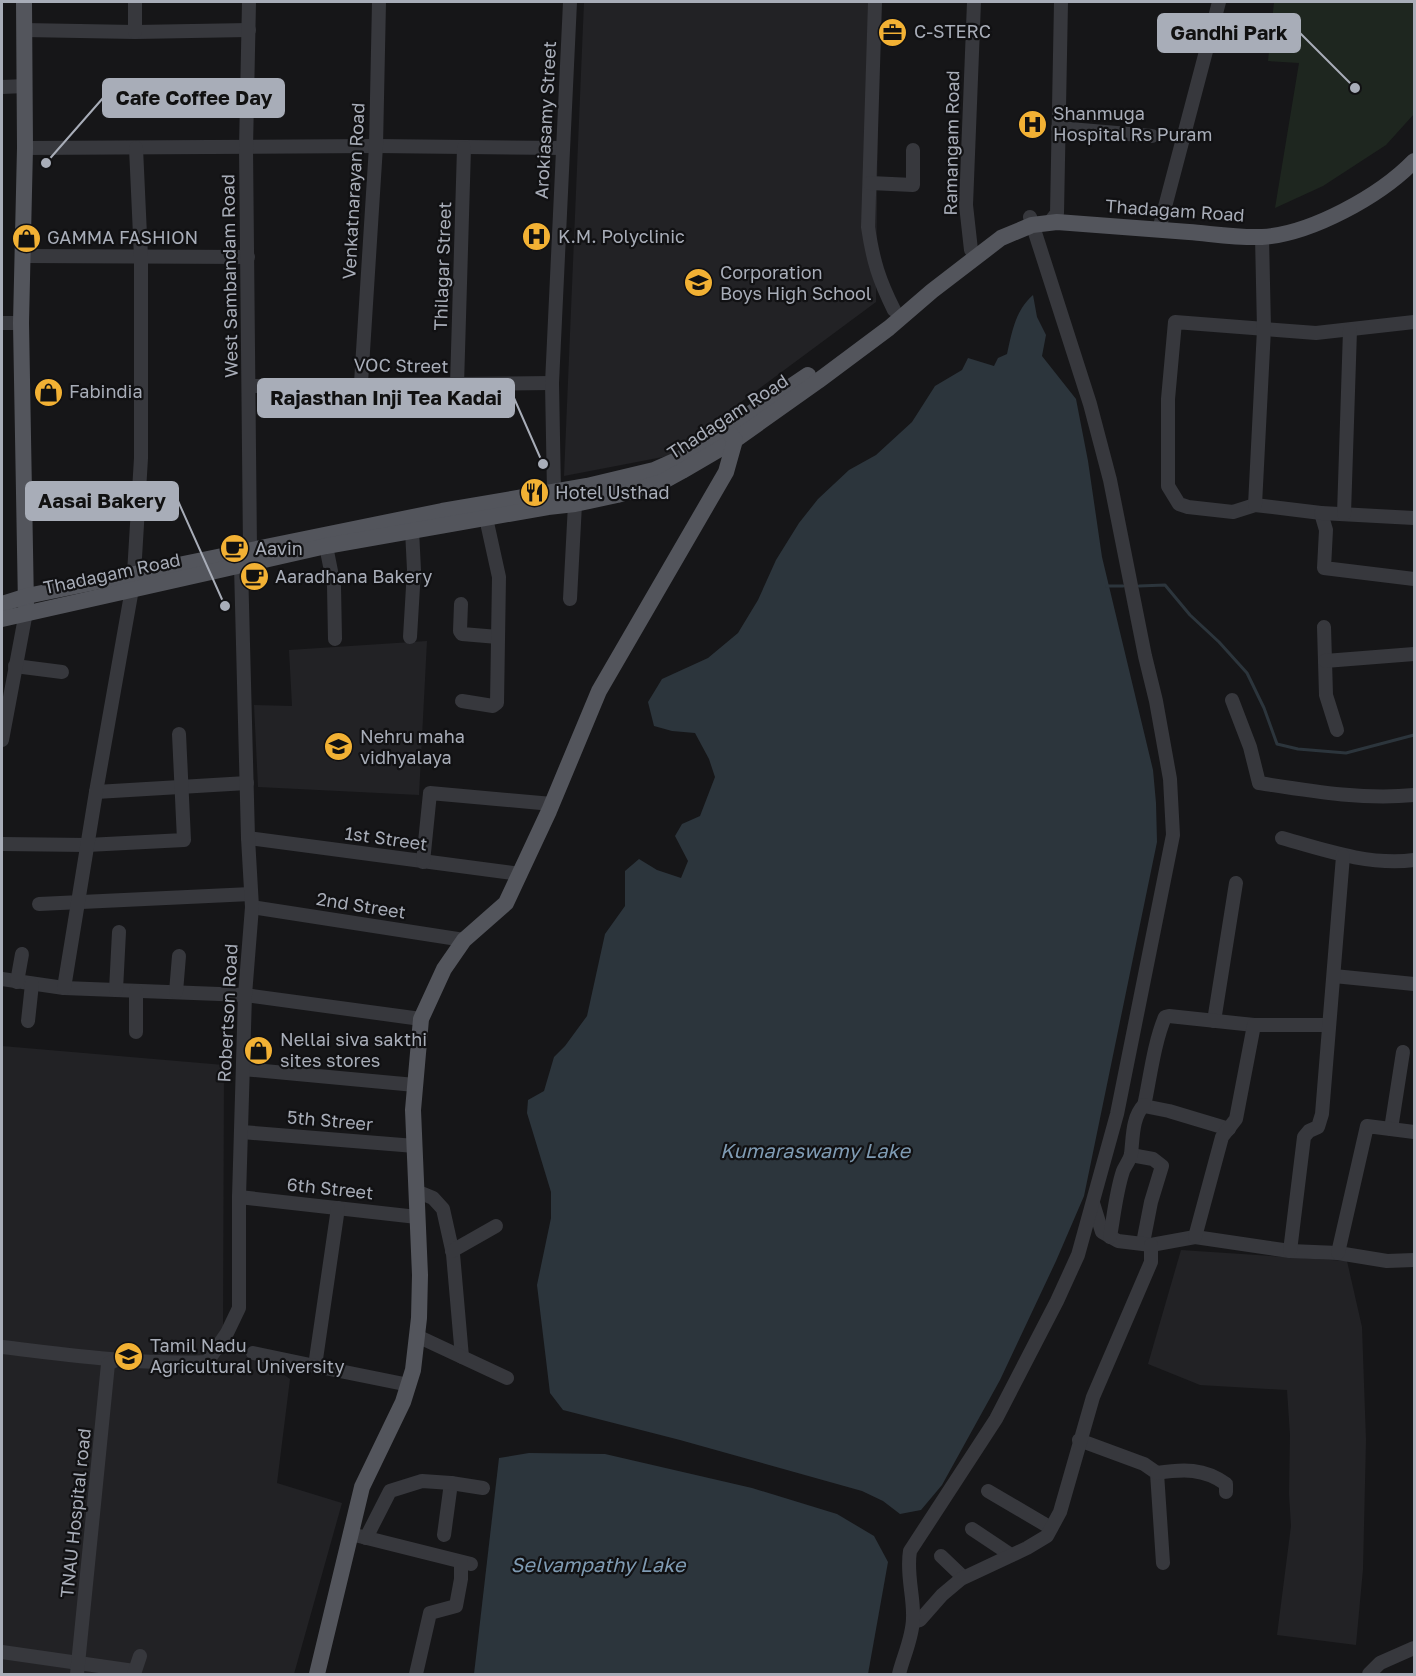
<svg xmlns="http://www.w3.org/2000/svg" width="1416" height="1676" font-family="'Golos Text',sans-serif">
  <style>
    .built { fill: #222225 }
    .green { fill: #1e261f }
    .water { fill: #2c353c }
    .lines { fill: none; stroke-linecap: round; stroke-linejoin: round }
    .stream { stroke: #2c353c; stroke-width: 3 }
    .minor { stroke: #37383d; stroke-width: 14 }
    .major { stroke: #53555c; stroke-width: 16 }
    .labels { text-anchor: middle; stroke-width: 4.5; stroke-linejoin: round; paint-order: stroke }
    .poi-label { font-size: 18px; fill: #a8adb8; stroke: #111113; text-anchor: start }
    .street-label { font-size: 18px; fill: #a8adb8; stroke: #111113 }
    .water-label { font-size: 20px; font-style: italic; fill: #7f9bb3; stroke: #111113 }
    .leader { fill: none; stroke: #a8adb8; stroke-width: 2 }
    .callout-dot { fill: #a8adb8; stroke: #111113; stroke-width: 2 }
    .callout { fill: #a8adb8; stroke: #a8adb8; stroke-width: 2 }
    .callout-label { font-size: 20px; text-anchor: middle; font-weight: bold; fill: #111 }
  </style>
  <rect width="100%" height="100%" fill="#161618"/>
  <!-- built -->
  <g class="built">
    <path d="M584,2h295l-3,300 -208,154 -104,20z"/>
    <path d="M427,641l-8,154 -161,-8 -4,-82 38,1 -3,-56z"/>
    <path d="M2,1046l222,19 -1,268 67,46 -13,104 65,20 -48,171h-292z"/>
    <path d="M1181,1250l166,11 15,66 4,113 -3,129 -7,76 -79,-10 14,-109 -2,-32 1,-59 -3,-45 -87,-5 -52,-21z"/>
  </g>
  <!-- green -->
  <path class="green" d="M1274,2h140v112l-28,31 -63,41 -48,22 24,-145 -31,-2z"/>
  <!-- water -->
  <g class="water">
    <path d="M1033,295l4,22 9,18 -4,21 34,43 12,62 14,96 51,213 3,33 1,39 -73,354 -28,65 -56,119 -58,105 -21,25 -21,4 -17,-13 -21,-10 -182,-51 -117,-30 -13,-17 -13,-108 14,-67v-26l-24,-79 1,-13 16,-9 10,-34 11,-11 22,-30 18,-82 20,-28v-35l14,-12 18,11 24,8 7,-17 -13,-25 7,-12 18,-8 15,-39 -6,-18 -14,-26 -23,-2 -18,-5 -6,-24 14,-23 46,-21 30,-25 20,-33 18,-40 23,-37 19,-24 31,-29 27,-15 36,-33 23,-36 27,-16 6,-12 26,8 4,-8 9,-4c5,-22 8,-43 26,-59z"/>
    <path d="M529,1453l76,1 147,34 85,26 37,22 14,26 -20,112h-394l25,-216z"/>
  </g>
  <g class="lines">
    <!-- stream -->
    <g class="stream">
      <path d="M1107,586h16"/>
      <path d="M1139,586l26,-1 25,30 29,27 28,31 17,35 13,36 21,5 48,4 68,-18"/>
    </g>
    <!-- minor -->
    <g class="minor">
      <path d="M875,2l-7,225c5,34 11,53 26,83"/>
      <path d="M24,30l111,2 114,-2"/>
      <path d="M135,32v-30"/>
      <path d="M2,87l23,-1"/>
      <path d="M1058,128l94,8"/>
      <path d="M25,148l351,-2 186,2"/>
      <path d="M870,183l43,2v-35"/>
      <path d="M1161,222l58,-220"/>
      <path d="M1049,223l8,-10 4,-211"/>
      <path d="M971,250l-5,-45 8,-203"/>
      <path d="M23,256l225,1"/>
      <path d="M1414,322l-98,11 -141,-11 -7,77v87l11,18 9,3 45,5 22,-7 66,8 5,17 -2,38 90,11"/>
      <path d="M2,323h19"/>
      <path d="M361,383l15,-237 3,-144"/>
      <path d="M457,385l7,-237"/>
      <path d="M249,386l303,-3"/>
      <path d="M554,492l-2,-109 18,-381"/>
      <path d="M1255,505l9,-176 -2,-92"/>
      <path d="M1321,513l93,5"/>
      <path d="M1344,514l6,-184"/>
      <path d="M326,546l8,40 1,53"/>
      <path d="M134,574l7,-116v-201l-5,-109"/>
      <path d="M570,599l5,-95"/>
      <path d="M461,604l-1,27 2,3 36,3"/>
      <path d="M1324,627l2,68 11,35"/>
      <path d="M410,637l4,-67 -2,-40"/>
      <path d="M1325,661l89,-7"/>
      <path d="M15,666l47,6"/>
      <path d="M1232,700l18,47 9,36c52,8 103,17 155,12"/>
      <path d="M462,701l31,5 4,-3 2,-126 -13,-59"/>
      <path d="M2,740l24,-128"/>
      <path d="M96,792l151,-9"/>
      <path d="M248,838l272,36"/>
      <path d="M1282,838c42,12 88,28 132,22"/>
      <path d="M2,844l85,1 97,-5 -5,-106"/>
      <path d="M423,862l7,-69 122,11"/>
      <path d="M39,904l212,-10"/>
      <path d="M252,907l212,33"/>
      <path d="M1334,976l80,8"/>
      <path d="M2,979l62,9 181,7 176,24"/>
      <path d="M17,982l5,-28"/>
      <path d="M64,988l32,-196 36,-203"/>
      <path d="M116,990l3,-58"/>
      <path d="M176,992l3,-36"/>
      <path d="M28,1021l4,-37"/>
      <path d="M1214,1021l22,-138"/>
      <path d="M136,1032v-41"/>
      <path d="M243,1069l172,16"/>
      <path d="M1229,1129l-60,-18 -25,-5c6,-28 10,-63 21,-89l4,-1 85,9"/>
      <path d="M1391,1129l12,-77"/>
      <path d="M242,1132l173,14"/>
      <path d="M1131,1155l22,4 9,7 -11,36 -8,41"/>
      <path d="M416,1191l17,7 10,11 10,45 9,103"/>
      <path d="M239,1197l178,20"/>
      <path d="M1093,1203l9,29 16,9 33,4 44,-8 95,14 48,2 49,8 27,-1"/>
      <path d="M338,1208l-23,158 94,19"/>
      <path d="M1110,1237c4,-22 6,-45 13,-66 2,-5 7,-11 8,-17 2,-16 1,-37 13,-49"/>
      <path d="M1195,1237l27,-100 14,-18 18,-94h75"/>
      <path d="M452,1251l44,-25"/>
      <path d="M1290,1251l14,-114 5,-6 9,-4 4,-13 21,-258"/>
      <path d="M1338,1253l29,-127 47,6"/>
      <path d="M417,1336l90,42"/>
      <path d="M2,1347c68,8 136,18 205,15l20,-29 12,-25v-111l6,-202 7,-88 -4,-69 -7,-272 9,-16 -4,-402 3,-146"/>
      <path d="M253,1353l62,13"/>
      <path d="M1079,1440l65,24 13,9 6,90"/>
      <path d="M1157,1473c26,-4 47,-5 69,11v8"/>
      <path d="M988,1491l63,37"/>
      <path d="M972,1529l39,26"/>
      <path d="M444,1535l7,-52"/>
      <path d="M359,1536l112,28"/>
      <path d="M366,1538l24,-47 32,-10 29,2 32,5"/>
      <path d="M941,1556l22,21"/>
      <path d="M913,1622l7,-2 22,-25 19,-16 66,-31 20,-12 13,-24 33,-115 58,-135v-17"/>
      <path d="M2,1652l132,19"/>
      <path d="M77,1674l31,-310 8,-4"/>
      <path d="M134,1674l6,-18"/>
      <path d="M416,1674l14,-61 26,-7 5,-27v-17"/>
      <path d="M899,1674c4,-17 14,-37 14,-56 1,-22 -7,-44 -3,-67l86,-132 61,-118 21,-46 39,-141 56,-279 -3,-56 -14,-78 -11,-45 -35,-176 -20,-76 -60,-187"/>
      <path d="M1369,1674l11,-11 34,-15"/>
    </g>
    <!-- major -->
    <g class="major">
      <path d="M24,2l1,146 -4,175 5,283"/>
      <path d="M2,604l25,-8 415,-85 145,-25 67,-16 36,-16 118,-79"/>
      <path d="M2,619l324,-73 222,-39 27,-3 42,-9 45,-13 20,-11 53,-31 83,-59 71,-53 43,-37 69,-53 31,-13 25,-3c44,3 88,7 132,10 24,2 49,6 73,5 49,-3 118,-41 152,-76"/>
      <path d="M317,1674l45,-187 41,-85 10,-32 6,-52 1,-43 -7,-165 8,-91 23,-50 20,-29 42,-37 43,-92 50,-120 127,-219 9,-32 -4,-5"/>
    </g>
  </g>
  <!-- icons -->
  <defs>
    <symbol id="office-disc" viewBox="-11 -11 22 22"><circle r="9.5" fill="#f2b134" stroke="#111113"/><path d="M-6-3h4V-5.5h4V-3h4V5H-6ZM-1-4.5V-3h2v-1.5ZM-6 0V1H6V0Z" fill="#111"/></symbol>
    <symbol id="hospital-disc" viewBox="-11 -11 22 22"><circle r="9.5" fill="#f2b134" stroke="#111113"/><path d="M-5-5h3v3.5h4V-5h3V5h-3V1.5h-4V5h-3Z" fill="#111"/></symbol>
    <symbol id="shop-disc" viewBox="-11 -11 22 22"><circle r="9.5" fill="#f2b134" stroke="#111113"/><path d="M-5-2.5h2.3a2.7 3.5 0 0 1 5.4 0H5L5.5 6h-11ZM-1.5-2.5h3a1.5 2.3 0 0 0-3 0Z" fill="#111"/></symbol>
    <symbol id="school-disc" viewBox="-11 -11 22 22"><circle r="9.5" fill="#f2b134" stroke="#111113"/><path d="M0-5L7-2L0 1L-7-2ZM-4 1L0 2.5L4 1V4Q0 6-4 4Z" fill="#111"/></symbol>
    <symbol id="restaurant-disc" viewBox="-11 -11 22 22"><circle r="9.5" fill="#f2b134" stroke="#111113"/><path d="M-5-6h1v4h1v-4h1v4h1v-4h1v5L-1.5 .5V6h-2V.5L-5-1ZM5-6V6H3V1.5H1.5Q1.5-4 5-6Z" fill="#111"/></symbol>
    <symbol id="cafe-disc" viewBox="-11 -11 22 22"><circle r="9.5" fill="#f2b134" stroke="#111113"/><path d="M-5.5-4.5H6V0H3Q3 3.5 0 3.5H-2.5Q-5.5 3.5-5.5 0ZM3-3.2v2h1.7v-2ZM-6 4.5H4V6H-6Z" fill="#111"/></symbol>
    <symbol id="university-disc" viewBox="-11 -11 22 22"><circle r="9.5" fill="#f2b134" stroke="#111113"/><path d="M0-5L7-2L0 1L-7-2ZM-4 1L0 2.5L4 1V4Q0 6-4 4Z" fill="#111"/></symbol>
  </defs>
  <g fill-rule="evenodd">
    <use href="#office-disc" x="876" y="16" width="33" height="33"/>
    <use href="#hospital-disc" x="1016" y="108" width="33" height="33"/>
    <use href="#hospital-disc" x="520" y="220" width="33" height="33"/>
    <use href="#shop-disc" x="10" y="222" width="33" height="33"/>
    <use href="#school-disc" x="682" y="266" width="33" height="33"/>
    <use href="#shop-disc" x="32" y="376" width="33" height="33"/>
    <use href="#restaurant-disc" x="518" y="476" width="33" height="33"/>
    <use href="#cafe-disc" x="218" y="532" width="33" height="33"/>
    <use href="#cafe-disc" x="238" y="560" width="33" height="33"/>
    <use href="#school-disc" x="322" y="730" width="33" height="33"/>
    <use href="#shop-disc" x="242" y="1034" width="33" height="33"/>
    <use href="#university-disc" x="112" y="1340" width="33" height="33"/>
  </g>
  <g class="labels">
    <!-- poi labels -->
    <g class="poi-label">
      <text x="914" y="38">C-STERC</text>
      <text x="1053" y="120">Shanmuga<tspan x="1053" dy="21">Hospital Rs Puram</tspan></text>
      <text x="558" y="243">K.M. Polyclinic</text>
      <text x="47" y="244">GAMMA FASHION</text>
      <text x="720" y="279">Corporation<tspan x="720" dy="21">Boys High School</tspan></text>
      <text x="69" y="398">Fabindia</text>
      <text x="555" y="499">Hotel Usthad</text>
      <text x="255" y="555">Aavin</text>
      <text x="275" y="583">Aaradhana Bakery</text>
      <text x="360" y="743">Nehru maha<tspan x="360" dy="21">vidhyalaya</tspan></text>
      <text x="280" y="1046">Nellai siva sakthi<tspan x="280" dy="21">sites stores</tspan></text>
      <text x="150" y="1352">Tamil Nadu<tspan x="150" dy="21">Agricultural University</tspan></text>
    </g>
    <!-- street labels -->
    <g class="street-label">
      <text transform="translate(546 120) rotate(-87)" y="6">Arokiasamy Street</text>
      <text transform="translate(952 143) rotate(-89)" y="6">Ramangam Road</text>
      <text transform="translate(354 191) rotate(-87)" y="6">Venkatnarayan Road</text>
      <text transform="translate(1175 211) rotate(4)" y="6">Thadagam Road</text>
      <text transform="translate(443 266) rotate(-88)" y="6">Thilagar Street</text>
      <text transform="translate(230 276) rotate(-91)" y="6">West Sambandam Road</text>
      <text transform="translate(401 366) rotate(1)" y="6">VOC Street</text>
      <text transform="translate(728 417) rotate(-33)" y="6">Thadagam Road</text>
      <text transform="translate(112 574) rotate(-12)" y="6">Thadagam Road</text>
      <text transform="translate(386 839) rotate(8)" y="6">1st Street</text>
      <text transform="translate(361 906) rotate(9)" y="6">2nd Street</text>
      <text transform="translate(228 1013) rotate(-87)" y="6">Robertson Road</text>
      <text transform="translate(330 1121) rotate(5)" y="6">5th Streer</text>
      <text transform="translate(330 1189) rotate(6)" y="6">6th Street</text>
      <text transform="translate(76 1513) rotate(-84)" y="6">TNAU Hospital road</text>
    </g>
    <!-- water labels -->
    <g class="water-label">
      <text x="815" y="1158">Kumaraswamy Lake</text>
      <text x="598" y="1572">Selvampathy Lake</text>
    </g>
  </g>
  <!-- callouts -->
  <path class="leader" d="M1355 88L1300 33M46 163L103 98M543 464L514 398M225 606L178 501"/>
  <g class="callout-dot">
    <circle cx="1355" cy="88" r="6"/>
    <circle cx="46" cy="163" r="6"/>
    <circle cx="543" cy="464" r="6"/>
    <circle cx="225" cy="606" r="6"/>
  </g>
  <g class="callout">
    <rect x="1158" y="14" width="142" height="38" rx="6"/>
    <rect x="103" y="79" width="181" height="38" rx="6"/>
    <rect x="258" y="379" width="256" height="38" rx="6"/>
    <rect x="26" y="482" width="152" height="38" rx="6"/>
  </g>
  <g class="callout-label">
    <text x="1229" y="40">Gandhi Park</text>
    <text x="194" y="105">Cafe Coffee Day</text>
    <text x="386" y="405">Rajasthan Inji Tea Kadai</text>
    <text x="102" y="508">Aasai Bakery</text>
  </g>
  <!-- border -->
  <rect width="1416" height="1676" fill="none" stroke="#a8adb8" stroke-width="6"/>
</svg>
